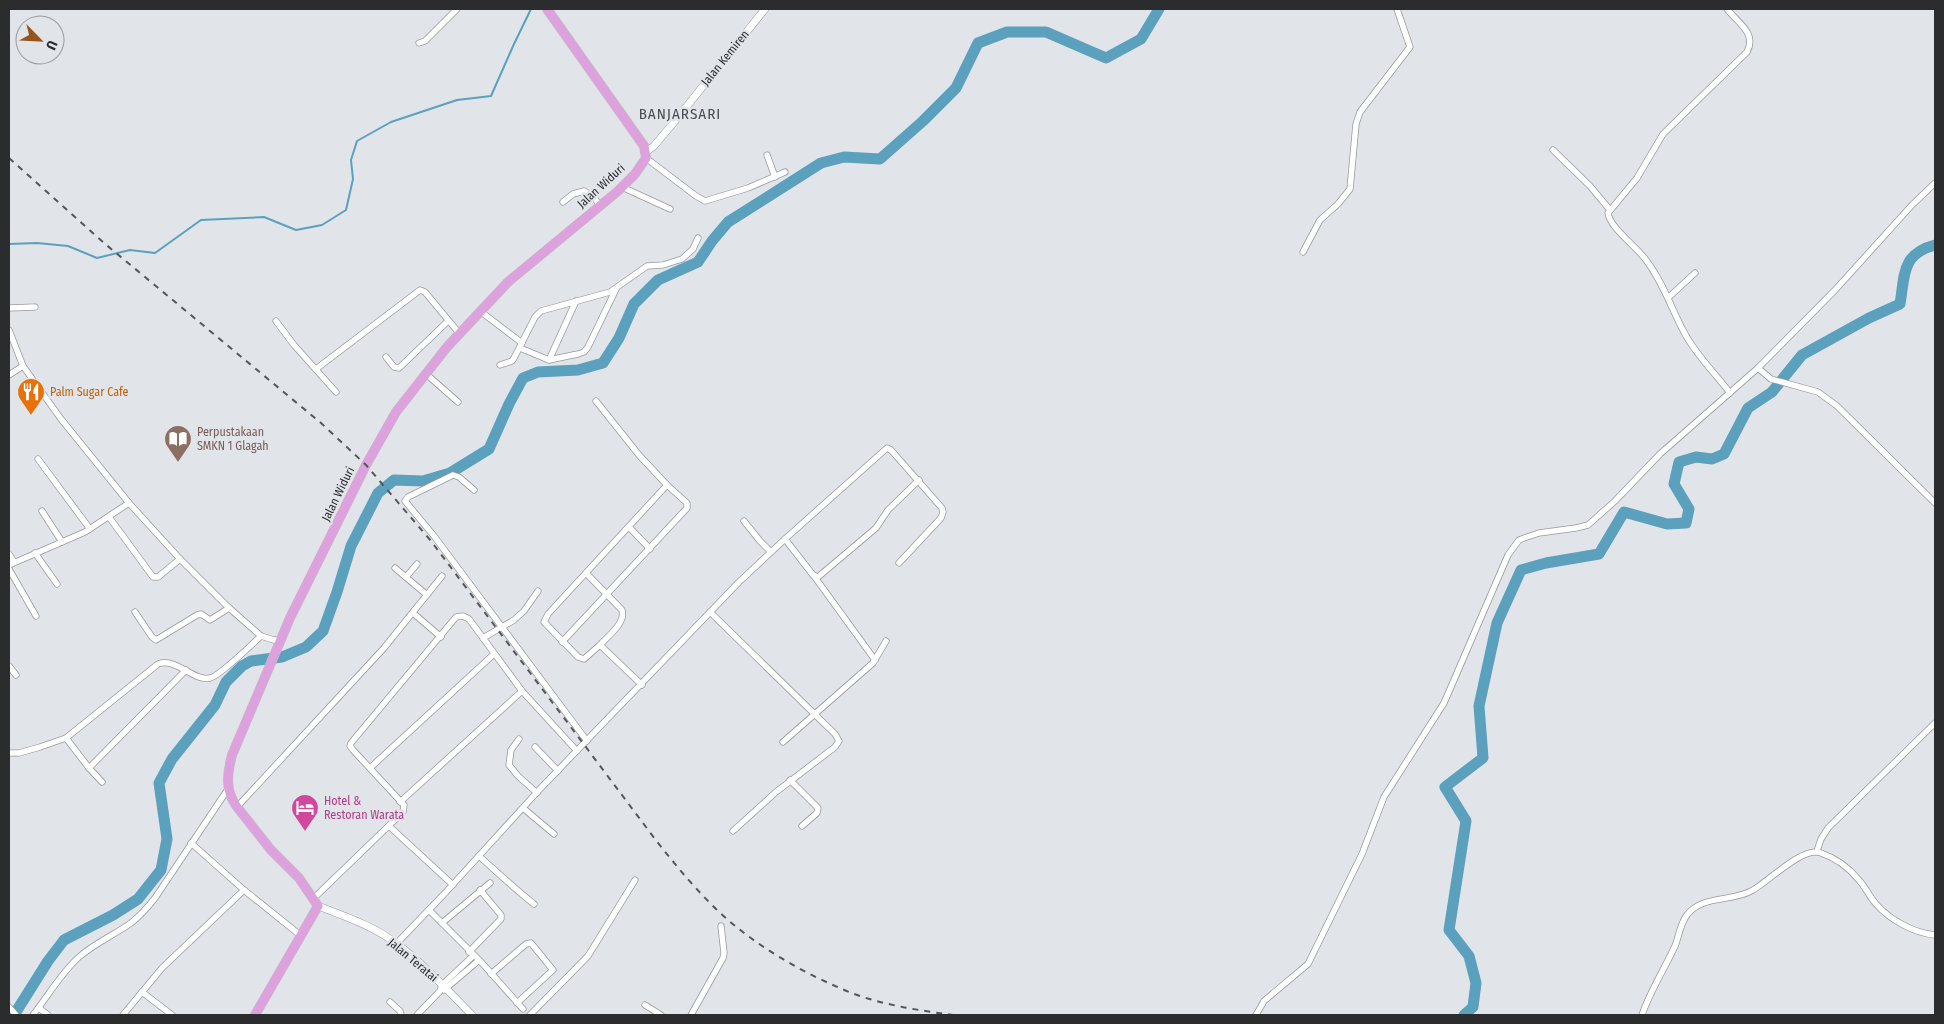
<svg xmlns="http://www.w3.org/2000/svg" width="1944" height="1024" font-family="'Fira Sans Condensed',sans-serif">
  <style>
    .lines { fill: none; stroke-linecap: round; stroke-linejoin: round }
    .stream { stroke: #5ba0bd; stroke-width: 2 }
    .river { stroke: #5ba0bd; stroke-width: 11 }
    .minor-casing { stroke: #969a9e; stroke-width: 7 }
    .tertiary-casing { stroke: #969a9e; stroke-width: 8 }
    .primary-casing { stroke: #bfc0c0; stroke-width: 10 }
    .minor { stroke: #fff; stroke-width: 5.5 }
    .tertiary { stroke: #fff; stroke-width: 7 }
    .primary { stroke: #dda2dd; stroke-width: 9 }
    .rail { stroke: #555659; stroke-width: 2; stroke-dasharray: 6 6; stroke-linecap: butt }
    .labels { text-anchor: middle; stroke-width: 5; stroke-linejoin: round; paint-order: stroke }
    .street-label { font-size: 12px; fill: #2b2c2e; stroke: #e1e5ea }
    .food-label { font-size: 12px; fill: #c56008; stroke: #e1e5ea; text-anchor: start }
    .education-label { font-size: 12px; fill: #785e54; stroke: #e1e5ea; text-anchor: start }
    .hotel-label { font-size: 12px; fill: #b23c85; stroke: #e1e5ea; text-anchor: start }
    .quarter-label { font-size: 15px; letter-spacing: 1px; fill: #484b4f; stroke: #e1e5ea }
  </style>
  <rect width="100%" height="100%" fill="#e1e5ea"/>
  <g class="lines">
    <!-- stream -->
    <path class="stream" d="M9,244l28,-1 31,3 29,12 33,-8 25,3 46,-33 63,-3 32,13 26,-5 24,-15 7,-31 -2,-19 6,-19 34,-19 66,-22 34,-4 23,-52 17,-35"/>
    <!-- river -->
    <g class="river">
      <path d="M14,1015l34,-54 16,-21 49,-25 25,-16 23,-29 6,-31 -8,-56 13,-24 43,-54 11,-23 16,-16 9,-5 31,-4 24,-10 17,-16 14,-39 14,-46 27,-53 16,-13 29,1 27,-8 39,-24 20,-45 14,-26 15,-6 40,-2 25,-7 16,-25 15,-34 24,-24 40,-18 14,-21 16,-19 93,-59 23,-6 36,2 43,-38 33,-33 22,-45 29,-11h39l60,26 35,-19 18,-30"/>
      <path d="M1464,1015l9,-8 3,-24 -7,-27 -20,-26 17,-109 -21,-34 38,-29 -4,-52 18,-83 24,-53 25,-7 53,-9 25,-42 43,12 19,-1 3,-14 -15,-25 5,-22 17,-5 16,2 12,-5 24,-46 24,-16 30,-37 67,-37 31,-14c5,-29 1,-50 35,-59"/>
    </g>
    <defs>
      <g id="minor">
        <path d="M1727,9c11,14 30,24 20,43l-84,82 -26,44 -29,35c2,15 29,34 38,47 17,22 25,48 38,72 11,22 31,41 46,61"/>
        <path d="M419,43l6,-2 32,-32"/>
        <path d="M1553,150l37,36 20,24"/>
        <path d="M767,155l8,22"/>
        <path d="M646,158l50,38 9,5 43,-13 37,-16"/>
        <path d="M622,187l48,22"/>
        <path d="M563,202l10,-8 11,-3 9,5 7,10"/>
        <path d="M1303,252l17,-32 18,-16 12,-15 6,-65 4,-12 50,-65 -13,-38"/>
        <path d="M1669,297l26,-24"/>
        <path d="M9,308l26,-1"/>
        <path d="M480,311l42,32"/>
        <path d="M276,321l18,24 42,47"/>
        <path d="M9,330l14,36 38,53 68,84 51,56 48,48 33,29 13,4h6"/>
        <path d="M520,348l29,12 29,-6 6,-2 4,-5 28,-58"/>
        <path d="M386,357l8,10 5,1 49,-47"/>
        <path d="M549,360l27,-59"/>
        <path d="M500,365l12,-4 2,-3 21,-41 6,-6 69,-19 37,-26 16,-1 19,-6 11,-10 5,-11"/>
        <path d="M1758,368l13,11 47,13 19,14 98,97"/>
        <path d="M316,369l104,-79 5,2 34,41"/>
        <path d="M425,373l33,29"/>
        <path d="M9,375l14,-9"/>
        <path d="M38,459l52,70"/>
        <path d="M474,490l-15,-13 -6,-2 -45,22 -3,4 29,35 153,205"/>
        <path d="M42,511l20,31"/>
        <path d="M109,517l44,60h5l22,-18"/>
        <path d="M744,521l16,20 11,11"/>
        <path d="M629,527l21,22"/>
        <path d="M785,539l28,36 5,2 58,-49 12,-18 31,-30"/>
        <path d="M35,553l22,31"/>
        <path d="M9,554l5,8"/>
        <path d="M9,565l76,-33 44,-29"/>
        <path d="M395,568l32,27"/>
        <path d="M9,569l27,47"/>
        <path d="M586,573l36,37c4,13 -14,26 -22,35"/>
        <path d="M814,576l61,84"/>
        <path d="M406,577l11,-13"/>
        <path d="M135,612l17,25 4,3 41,-25 4,-1 9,6 19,-12"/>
        <path d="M710,612l125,122 4,7 -4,6 -59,45 -43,39"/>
        <path d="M413,613l28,24"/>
        <path d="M483,638l31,-18 10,-9 14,-20"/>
        <path d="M562,642l125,-134v-5l-20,-18 -28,-30 -43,-54"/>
        <path d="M9,666l7,9"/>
        <path d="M642,685l-42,-40 -16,14 -6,-2 -34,-35 4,-8 119,-129"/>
        <path d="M66,738l23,30 13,14"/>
        <path d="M519,739l-8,11 -2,15 9,11 19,17"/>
        <path d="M783,742l90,-79 13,-22"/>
        <path d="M535,747l23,24"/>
        <path d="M9,753h10l21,-6 26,-9 92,-74c18,-7 36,18 52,14 11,-3 41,-33 51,-42"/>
        <path d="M89,768l97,-98"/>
        <path d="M370,768l124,-114"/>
        <path d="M790,780l28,28 -1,5 -15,13"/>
        <path d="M400,802l122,-111"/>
        <path d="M237,807l147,-159 58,-72"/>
        <path d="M523,808l31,26"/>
        <path d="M389,826l64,59"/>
        <path d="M191,843l53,47 56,45"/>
        <path d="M1817,851l4,-12 7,-11 107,-105"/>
        <path d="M479,856c18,16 37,34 55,48"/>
        <path d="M314,898l89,-86 1,-7 -51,-55 -3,-4 1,-3 105,-126 7,-1 6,3 53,72 55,60"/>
        <path d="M429,910l53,53 41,46"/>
        <path d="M442,923l48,-40"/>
        <path d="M397,943l49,-51 93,-102 200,-208 46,-43 102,-91 4,2 51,58 1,4 -2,6 -42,45"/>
        <path d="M469,952l32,-33v-4l-21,-25"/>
        <path d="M491,974l35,-30 5,-1 22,27 -36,33"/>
        <path d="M444,990l34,-29"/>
        <path d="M142,992l30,23"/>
        <path d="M390,1002l10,9 1,4"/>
        <path d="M645,1005l16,10"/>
        <path d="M9,1007l7,8"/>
        <path d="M39,1008l9,7"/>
        <path d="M33,1015c15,-19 28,-42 46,-58 16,-14 35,-22 52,-34 9,-7 17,-16 24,-25l73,-109"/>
        <path d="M123,1015l39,-47 82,-78"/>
        <path d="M417,1015l23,-24 2,-6 31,-29"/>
        <path d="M530,1015l58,-59 47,-76"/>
        <path d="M691,1015l32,-57 1,-5 -3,-27"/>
        <path d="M1256,1015l8,-14 44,-37 54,-110 22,-57 60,-94 64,-148 11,-15 8,-3 12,-4 37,-5 12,-3 27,-24 45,-47 98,-86 78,-79 76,-84 23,-22"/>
        <path d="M1642,1015c8,-24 22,-45 33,-69 4,-10 5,-22 12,-31 14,-20 47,-13 66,-25 16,-9 50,-44 68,-37 14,5 28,15 37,26 7,7 11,17 18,25 14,16 38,29 59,31"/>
      </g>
      <g id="tertiary">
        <path d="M646,152l8,-6 21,-25 90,-112"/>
        <path d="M318,906c26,10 56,20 79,38 27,20 51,47 75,71"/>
      </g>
      <path id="primary" d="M255,1015l63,-109 -19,-28 -28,-28 -34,-43c-12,-16 -10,-33 -5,-52l58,-137 76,-153 30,-53 51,-65 61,-65 110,-91 17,-17 11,-16 -2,-12 -97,-137"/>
    </defs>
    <!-- minor casing -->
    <use href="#minor" class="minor-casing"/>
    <!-- tertiary casing -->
    <use href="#tertiary" class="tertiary-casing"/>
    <!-- primary casing -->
    <use href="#primary" class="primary-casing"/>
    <!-- minor -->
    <use href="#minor" class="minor"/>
    <!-- tertiary -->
    <use href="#tertiary" class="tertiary"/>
    <!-- primary -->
    <use href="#primary" class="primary"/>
    <!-- rail -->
    <path class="rail" d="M9,158l95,85 217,180 45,42 65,76 224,298c18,23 36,45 57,66 36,36 83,64 130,84 34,15 74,21 111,26"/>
  </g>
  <!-- icons -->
  <defs>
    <symbol id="restaurant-pin" viewBox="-11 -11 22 30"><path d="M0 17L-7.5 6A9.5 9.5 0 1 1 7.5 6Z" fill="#e8710a" stroke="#e1e5ea"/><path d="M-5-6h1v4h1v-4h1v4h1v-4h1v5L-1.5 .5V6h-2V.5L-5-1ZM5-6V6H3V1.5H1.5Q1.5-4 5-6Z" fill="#fff"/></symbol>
    <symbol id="library-pin" viewBox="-11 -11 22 30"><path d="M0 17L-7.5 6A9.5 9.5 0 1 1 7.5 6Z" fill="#8d6e63" stroke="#e1e5ea"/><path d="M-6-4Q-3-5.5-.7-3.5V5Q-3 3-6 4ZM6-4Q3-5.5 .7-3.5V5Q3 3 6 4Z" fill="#fff"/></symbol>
    <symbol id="hotel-pin" viewBox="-11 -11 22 30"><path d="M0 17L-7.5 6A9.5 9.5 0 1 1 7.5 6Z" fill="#d1479c" stroke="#e1e5ea"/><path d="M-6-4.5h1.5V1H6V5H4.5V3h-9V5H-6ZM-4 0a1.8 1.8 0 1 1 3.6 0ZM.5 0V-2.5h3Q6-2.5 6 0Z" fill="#fff"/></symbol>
  </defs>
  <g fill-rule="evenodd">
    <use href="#restaurant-pin" x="15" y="376" width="32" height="43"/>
    <use href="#library-pin" x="162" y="423" width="32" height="43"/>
    <use href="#hotel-pin" x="289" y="792" width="32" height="43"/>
  </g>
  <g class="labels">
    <!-- street labels -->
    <g class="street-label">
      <text transform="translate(725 58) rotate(-51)" y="4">Jalan Kemiren</text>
      <text transform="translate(601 186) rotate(-42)" y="4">Jalan Widuri</text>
      <text transform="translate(338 494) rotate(-64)" y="4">Jalan Widuri</text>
      <text transform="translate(413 960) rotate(40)" y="4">Jalan Teratai</text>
    </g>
    <!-- food labels -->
    <g class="food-label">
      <text x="50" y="396">Palm Sugar Cafe</text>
    </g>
    <!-- education labels -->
    <g class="education-label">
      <text x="197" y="436">Perpustakaan<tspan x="197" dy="14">SMKN 1 Glagah</tspan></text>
    </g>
    <!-- hotel labels -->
    <g class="hotel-label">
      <text x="324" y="805">Hotel &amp;<tspan x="324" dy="14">Restoran Warata</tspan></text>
    </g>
    <!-- quarter labels -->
    <g class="quarter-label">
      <text x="680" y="119">BANJARSARI</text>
    </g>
  </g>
  <!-- border -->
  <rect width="1944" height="1024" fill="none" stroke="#2b2c2e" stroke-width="20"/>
  <!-- north arrow -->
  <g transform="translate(40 40) rotate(114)"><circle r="24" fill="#e1e5ea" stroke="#989b9f"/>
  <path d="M0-4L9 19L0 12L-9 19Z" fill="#95561d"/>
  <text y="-8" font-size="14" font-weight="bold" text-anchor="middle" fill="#2b2c2e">U</text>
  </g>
</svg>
